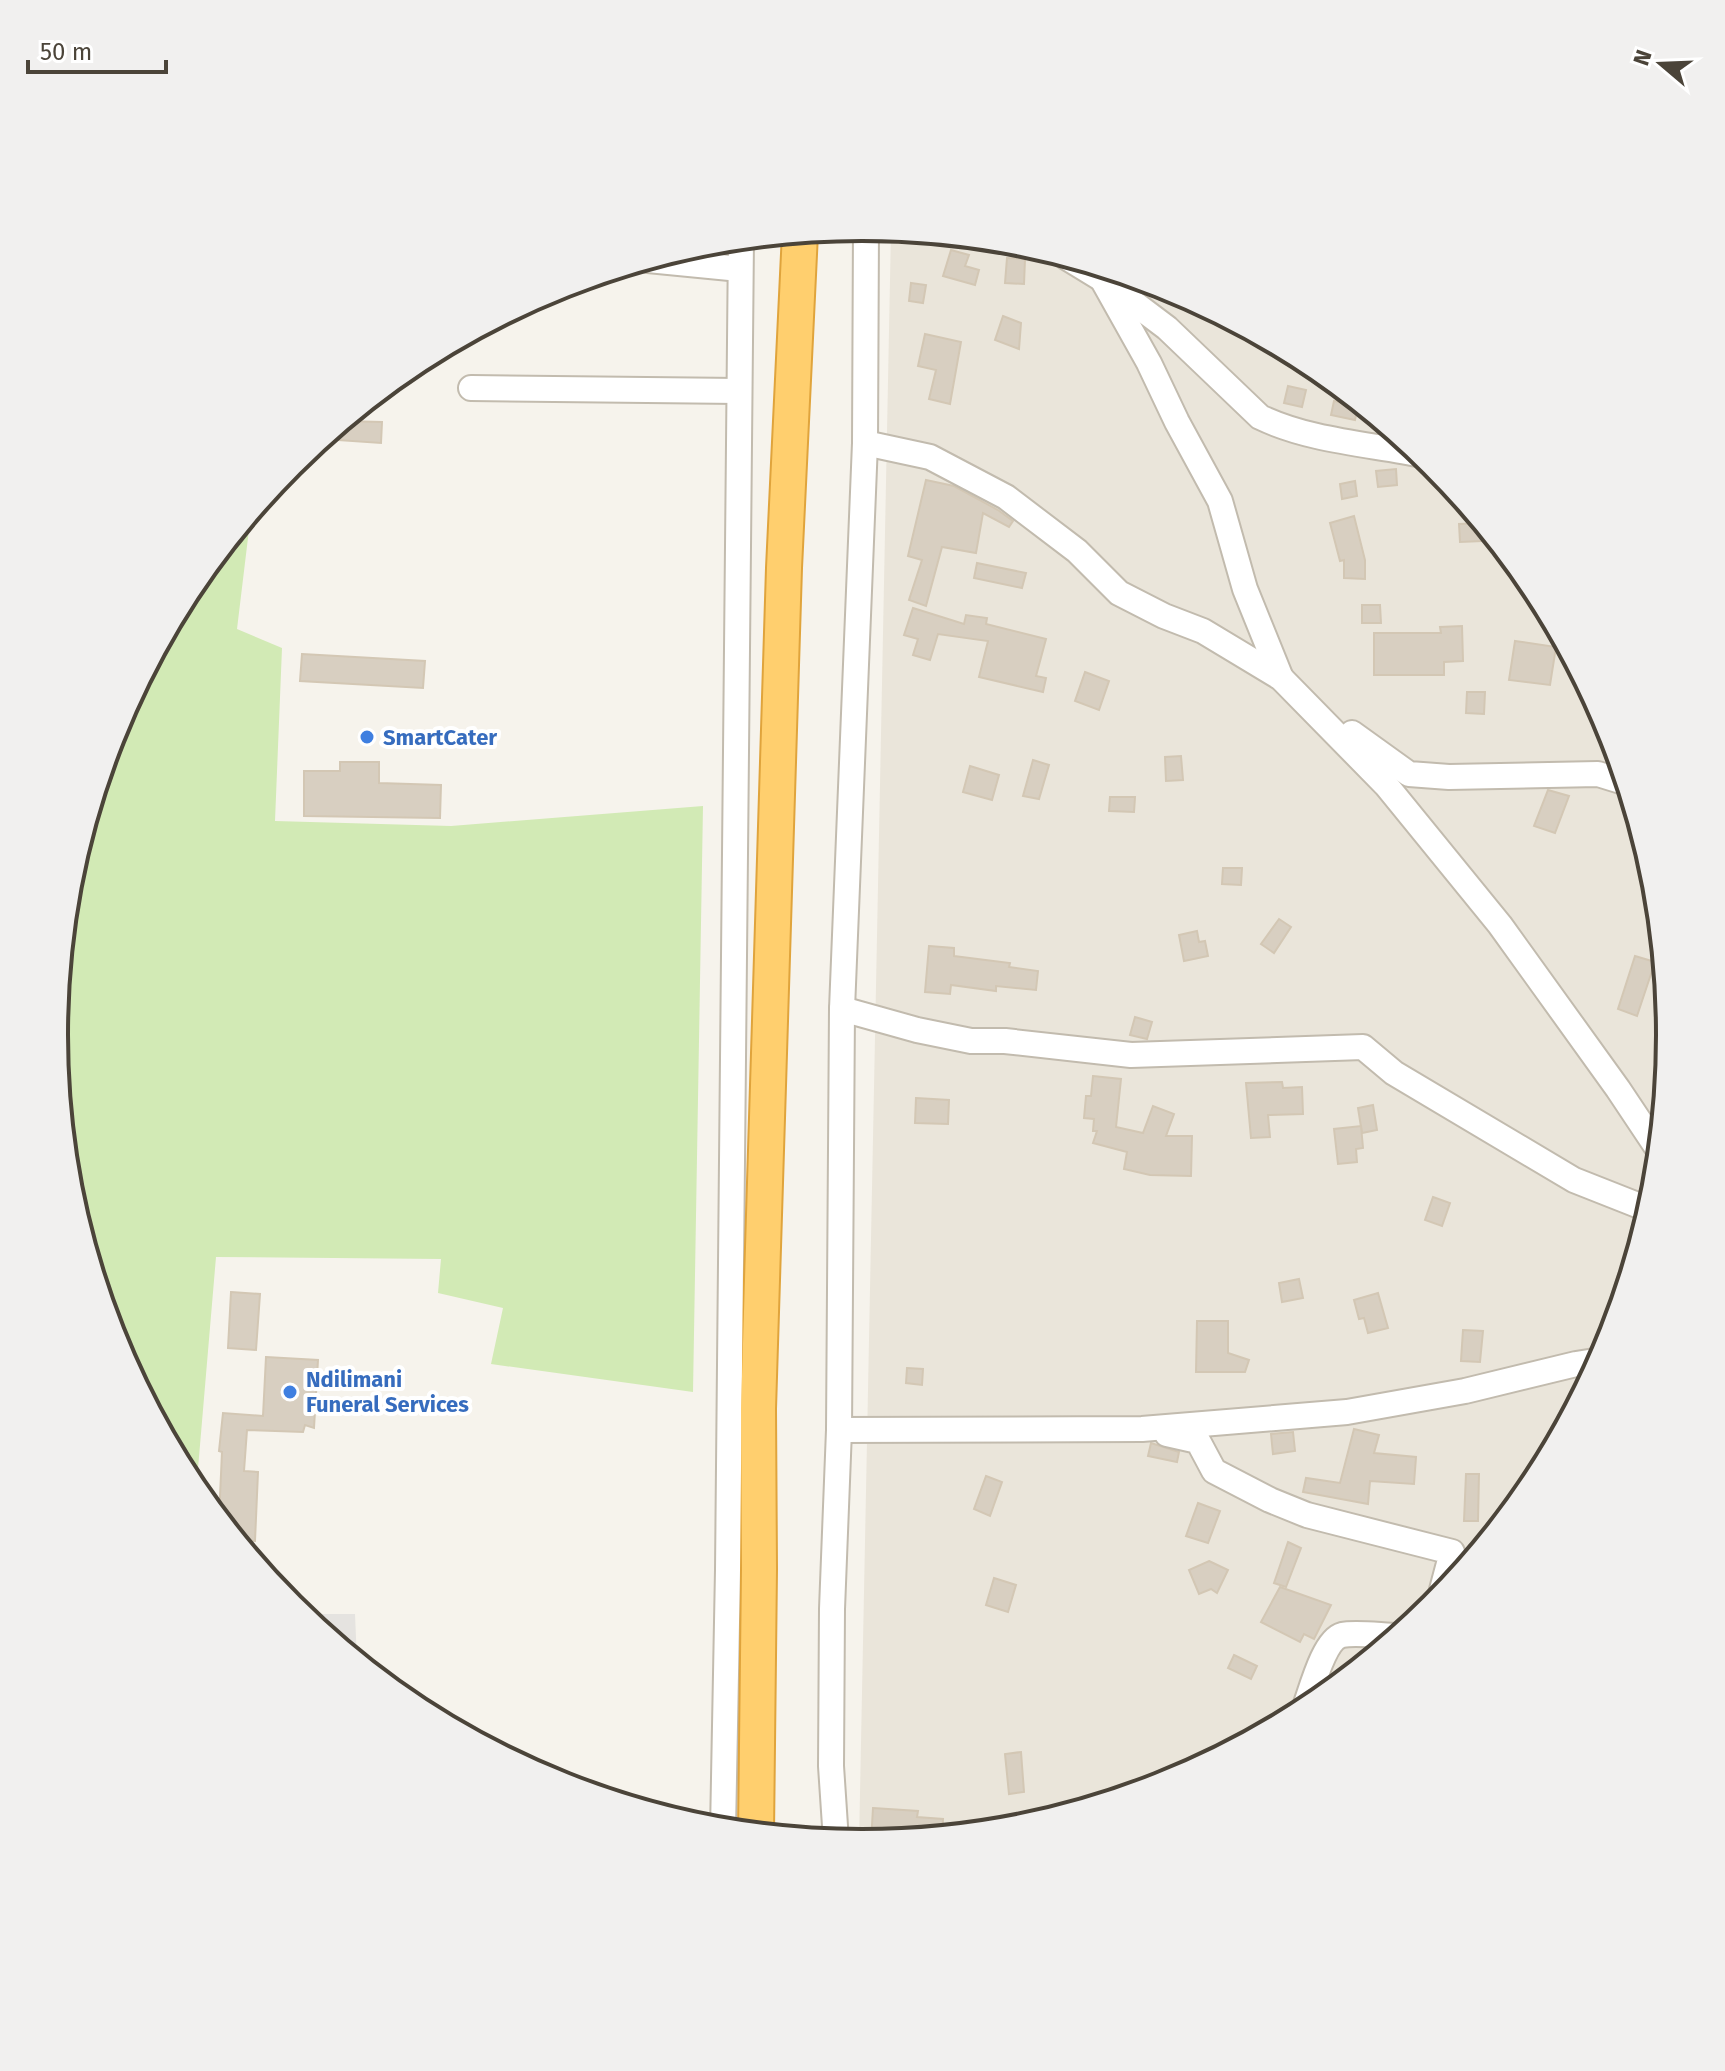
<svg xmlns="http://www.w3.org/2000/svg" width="1725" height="2071" font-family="'Fira Sans',sans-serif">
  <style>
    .residential { fill: #eae5da }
    .green { fill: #d2eab5 }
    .parking { fill: #e5e3e0 }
    .building { fill: #d8cfc1; stroke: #d3c7b4; stroke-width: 2 }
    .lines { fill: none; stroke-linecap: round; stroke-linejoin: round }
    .minor-casing { stroke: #c2bbae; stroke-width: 28 }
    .highway-casing { stroke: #e0a43c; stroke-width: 38 }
    .minor { stroke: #fff; stroke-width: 24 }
    .highway { stroke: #ffcf6e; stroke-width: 34 }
    .shop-dot { fill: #3f7fe0; stroke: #fff; stroke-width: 3 }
    .labels { text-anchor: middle; stroke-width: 8; stroke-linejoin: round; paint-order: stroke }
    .shop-label { font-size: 22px; font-weight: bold; fill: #366cbe; stroke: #fff; text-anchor: start }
    .rim { fill: none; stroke: #4b4439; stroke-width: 4 }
  </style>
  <rect width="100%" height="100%" fill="#f6f3ec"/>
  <!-- residential -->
  <path class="residential" d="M891,230l130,13 151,46 140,75 123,100 100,123 75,140 46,151 15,158 -16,158 -46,151 -75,140 -100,123 -123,100 -140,75 -151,46 -158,15h-3z"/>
  <!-- green -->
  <path class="green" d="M251,513l-14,116 45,19 -7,173 176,5 252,-20 -10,586 -202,-28 12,-56 -65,-15 3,-34 -225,-2 -20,235 -81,-148 -46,-151 -15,-158 16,-158 46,-151 75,-140z"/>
  <!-- parking -->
  <path class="parking" d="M317,1614h38l2,48 -40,-33z"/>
  <!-- building -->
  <g class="building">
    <path d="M951,250l18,5 -4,11 14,4 -4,15 -32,-9z"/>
    <path d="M1007,258l18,1 -1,25 -19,-1z"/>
    <path d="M911,283l15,2 -3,18 -14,-2z"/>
    <path d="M1003,316l18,7 -2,26 -24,-9z"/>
    <path d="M925,334l36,8 -11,62 -21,-5 7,-29 -18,-4z"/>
    <path d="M1288,386l18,4 -4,17 -18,-4z"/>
    <path d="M1334,401l24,5 -3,14 -24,-5z"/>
    <path d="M343,421l39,1 -1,21 -59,-4z"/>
    <path d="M1396,469l1,16 -19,2 -2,-16z"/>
    <path d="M926,480l28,6 44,24 15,11 -4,6 -26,-14 -7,40 -34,-6 -16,59 -17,-6 13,-40 -14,-4z"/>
    <path d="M1355,481l2,15 -15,3 -2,-15z"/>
    <path d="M1354,516l11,44v19l-21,-1v-18l-4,1 -10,-38z"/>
    <path d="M1481,523l1,18 -22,1 -1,-18z"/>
    <path d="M977,563l49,10 -4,15 -48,-10z"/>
    <path d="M1362,605h18l1,18h-19z"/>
    <path d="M913,608l51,16 2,-9 21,3 -1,6 60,15 -10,37 10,2 -3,14 -64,-15 9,-36 -50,-7 -8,26 -17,-5 5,-16 -14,-4z"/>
    <path d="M1462,626l1,35 -19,1v13h-70v-42h67l-1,-6z"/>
    <path d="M1515,641l41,6 -6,38 -41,-5z"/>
    <path d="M302,654l123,7 -2,27 -123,-7z"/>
    <path d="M1085,672l24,9 -10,29 -24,-9z"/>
    <path d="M1467,692h18l-1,22 -18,-1z"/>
    <path d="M1181,756l2,24 -17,1 -1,-24z"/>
    <path d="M1033,760l16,5 -10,34 -16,-3z"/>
    <path d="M340,762h39v21l62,2 -1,33 -136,-2v-45h36z"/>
    <path d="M970,766l29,9 -7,25 -29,-8z"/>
    <path d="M1548,790l21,6 -14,37 -21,-7z"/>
    <path d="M1110,797h25l-1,15 -25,-1z"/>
    <path d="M1223,868h19l-1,17 -19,-1z"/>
    <path d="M1279,919l12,8 -17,26 -13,-9z"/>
    <path d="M1197,931l2,11 6,-1 3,15 -24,5 -5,-26z"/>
    <path d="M929,946l25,2v8l56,7 -1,4 29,4 -2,19 -40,-4v5l-45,-6 -1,9 -25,-2z"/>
    <path d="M1635,956l20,6 -18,54 -19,-7z"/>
    <path d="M1135,1017l17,5 -5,17 -17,-4z"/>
    <path d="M1093,1076l28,3 -5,48 27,6 10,-27 21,8 -8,22h26l-1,40 -41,-1 -26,-6 3,-17 -34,-9 4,-12h-4l1,-12 -10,-1 2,-22h5z"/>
    <path d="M1282,1082l1,6 19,-1 1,27 -35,1 2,22 -19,1 -5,-55z"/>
    <path d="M916,1098l33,2 -1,24 -33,-1z"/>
    <path d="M1373,1105l4,25 -15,3 -4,-25z"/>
    <path d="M1361,1126l2,22 -7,1 1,13 -19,2 -4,-35z"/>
    <path d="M1433,1197l17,6 -8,23 -17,-6z"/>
    <path d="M1299,1279l4,19 -21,4 -3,-19z"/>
    <path d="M231,1292l29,2 -4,56 -28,-2z"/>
    <path d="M1378,1293l10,35 -20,5 -4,-15 -5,1 -5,-19z"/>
    <path d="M1197,1321h31v32l21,7 -4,12h-49z"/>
    <path d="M1463,1330l20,1 -3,31 -19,-1z"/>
    <path d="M266,1357l52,3 -4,68 -9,-3 -2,7 -56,-2 -3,41 14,1 -3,69 -19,-1 -17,-21 3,-67 -3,-1 4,-38 40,3z"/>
    <path d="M907,1368l16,1 -1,16 -16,-2z"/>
    <path d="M1354,1429l25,6 -5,18 42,4 -2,27 -44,-3 -2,23 -65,-12 3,-14 34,5z"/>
    <path d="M1293,1432l2,19 -22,3 -2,-20z"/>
    <path d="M1151,1443l28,9 -2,10 -29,-6z"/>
    <path d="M1466,1474h13l-1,47h-14z"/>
    <path d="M986,1476l16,6 -12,34 -16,-7z"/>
    <path d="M1198,1503l22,8 -12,32 -22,-7z"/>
    <path d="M1288,1542l13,6 -15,39 -12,-4z"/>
    <path d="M1209,1561l19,9 -11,23 -6,-4 -12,5 -10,-24z"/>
    <path d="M994,1578l22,7 -8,27 -22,-7z"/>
    <path d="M1280,1587l51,18 -17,34 -10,-5 -4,8 -39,-20z"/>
    <path d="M1234,1655l23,11 -6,13 -23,-11z"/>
    <path d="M1021,1752l3,40 -15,2 -4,-40z"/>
    <path d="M873,1808l45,3 -1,6 26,2 -1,17 -71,7z"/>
  </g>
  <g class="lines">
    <defs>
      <g id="minor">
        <path d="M1066,257l36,22 65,49 93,89c50,24 110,27 163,38"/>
        <path d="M648,260l92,9"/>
        <path d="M1102,279l47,84 28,59 43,79 25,88 36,89"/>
        <path d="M471,388l268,3"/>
        <path d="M865,443l65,14 76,40 71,54 42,42 45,23 39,15 78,47 105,107 114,140 118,164 42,63"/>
        <path d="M1352,733l57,41 40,3 149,-3 29,9"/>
        <path d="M842,1009l75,21 54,11h34l126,14 232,-8 31,26 180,107 76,30"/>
        <path d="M839,1430l303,-1 205,-17 118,-21 111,-27 25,-4"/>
        <path d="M1167,1434l31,7 16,30 56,29 37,15 145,37 -13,49"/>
        <path d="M1303,1712c7,-17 20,-72 39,-77 14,-3 42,1 57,1"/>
        <path d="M723,1830l5,-260 13,-1331"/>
        <path d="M836,1841l-5,-75 1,-157 7,-179 3,-421 23,-566 1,-216"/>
      </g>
      <path id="highway" d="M756,1833l3,-264 -1,-160 26,-841 16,-335"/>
    </defs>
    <!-- minor casing -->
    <use href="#minor" class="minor-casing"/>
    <!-- highway casing -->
    <use href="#highway" class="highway-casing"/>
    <!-- minor -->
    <use href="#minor" class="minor"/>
    <!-- highway -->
    <use href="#highway" class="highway"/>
  </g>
  <!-- markers -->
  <g class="shop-dot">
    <circle cx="367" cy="737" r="8"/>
    <circle cx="290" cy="1392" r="8"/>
  </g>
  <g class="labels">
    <!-- shop labels -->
    <g class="shop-label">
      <text x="383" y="745">SmartCater</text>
      <text x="306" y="1387">Ndilimani<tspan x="306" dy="25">Funeral Services</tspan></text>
    </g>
  </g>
  <!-- crop -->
  <path d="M0 0H1725V2071H0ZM68 1035a794 794 0 1 1 1588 0a794 794 0 1 1-1588 0Z" fill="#f1f0ef" fill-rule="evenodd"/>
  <path class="rim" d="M68 1035a794 794 0 1 1 1588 0a794 794 0 1 1-1588 0Z"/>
  <!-- north arrow -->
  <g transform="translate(1661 64) rotate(289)" stroke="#ffffff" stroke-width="6" paint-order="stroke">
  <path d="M0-6L14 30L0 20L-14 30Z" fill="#4b4439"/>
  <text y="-12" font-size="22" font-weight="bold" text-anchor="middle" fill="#4b4439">N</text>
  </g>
  <!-- scale -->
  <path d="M28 60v12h138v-12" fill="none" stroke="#4b4439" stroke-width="4"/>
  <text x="40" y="60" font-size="24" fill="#4b4439" stroke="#ffffff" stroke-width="6" paint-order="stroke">50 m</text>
</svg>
